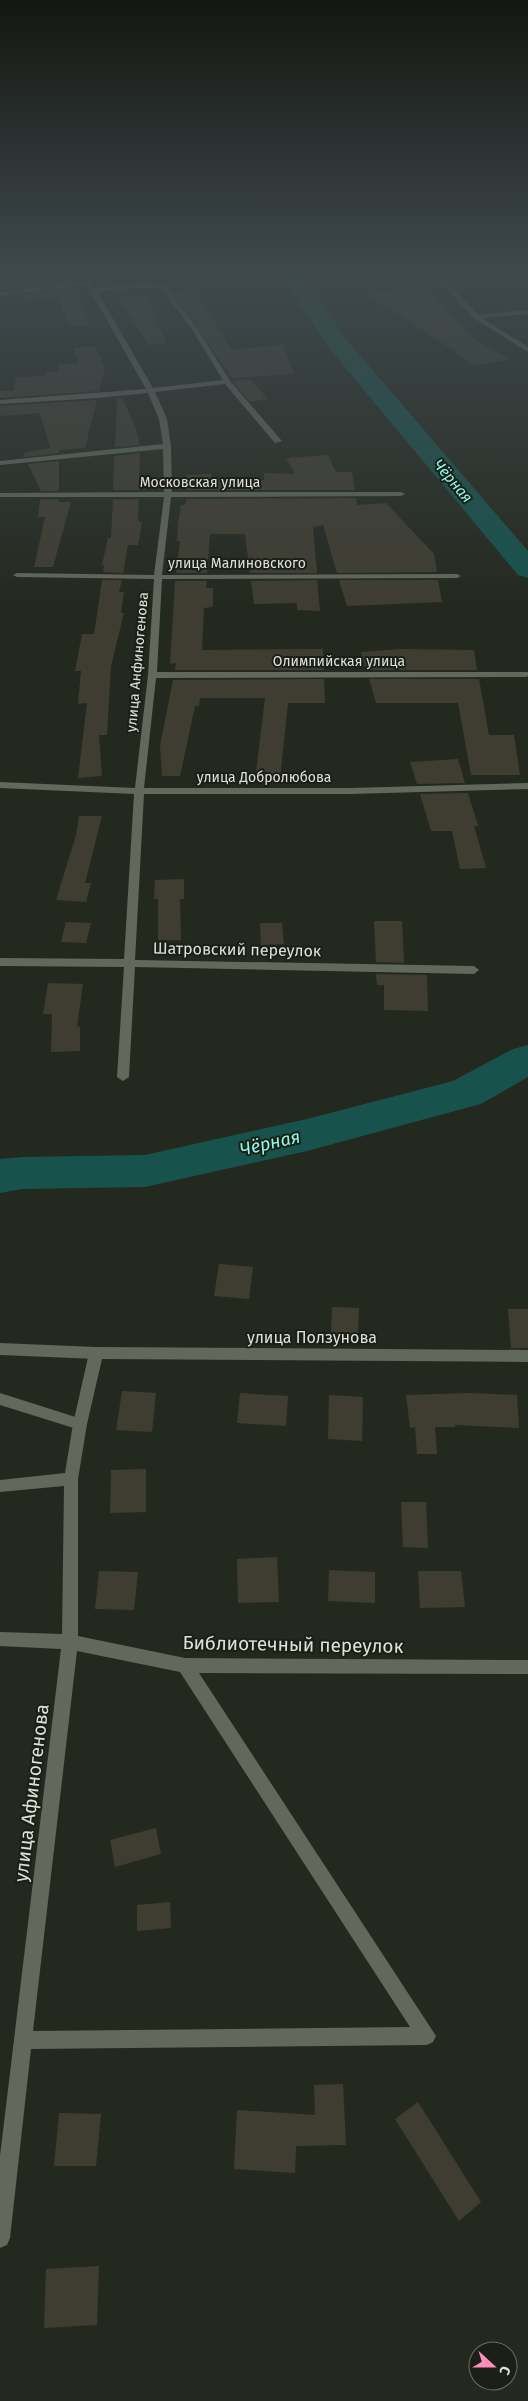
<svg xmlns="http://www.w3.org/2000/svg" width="528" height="2401" font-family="'Fira Sans',sans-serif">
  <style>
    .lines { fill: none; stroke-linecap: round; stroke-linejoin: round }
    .river { fill: #17534c; fill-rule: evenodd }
    .building { fill: #3f3d32 }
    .service { fill: #62685c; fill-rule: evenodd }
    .minor { fill: #62685c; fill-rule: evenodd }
    .labels { text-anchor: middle; stroke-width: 4; stroke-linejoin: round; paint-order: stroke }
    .far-street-label { font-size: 14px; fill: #dde1da; stroke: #1b1f16 }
    .far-water-label { font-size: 15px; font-style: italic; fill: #8bfbea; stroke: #1b1f16 }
    .street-label { font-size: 16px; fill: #dde1da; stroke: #1b1f16 }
    .water-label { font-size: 18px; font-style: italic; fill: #8bfbea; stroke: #1b1f16 }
    .near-street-label { font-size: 19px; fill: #dde1da; stroke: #1b1f16 }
  </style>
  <rect width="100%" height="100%" fill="#24291f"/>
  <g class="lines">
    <!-- river -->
    <g class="river">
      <path d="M279,271h22l44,67 183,213v27l-10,-3 -190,-228z"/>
      <path d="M528,1045v32l-47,27 -15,4 -159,43 -162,36 -123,2 -22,4v-34l22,-2 123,-2 162,-36 146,-38 60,-32z"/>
    </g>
  </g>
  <!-- building -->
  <g class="building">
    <path d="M57,271h7l6,11 -51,6 -3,-6 33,-4 -1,-2z"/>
    <path d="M376,271h52l15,17 -16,1 50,52 33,18 -37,7 -18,-15 -89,-57 33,-4z"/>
    <path d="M440,271h26v15l-12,1z"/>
    <path d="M73,289l18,36 -21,2 -12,-29 -35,2 -2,-5z"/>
    <path d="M194,290l38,60 51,-6 11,30 -62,4 -59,-86z"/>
    <path d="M146,296l21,47 -19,2 -29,-46z"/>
    <path d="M95,346l10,22 -6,23 -99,7v-7h13l3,-14 30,-1 -1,-4 14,-1 -2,-6 22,-2 -6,-15z"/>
    <path d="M250,379l18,20 -18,3 -18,-21z"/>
    <path d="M117,398h5l13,28 5,19 -25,2z"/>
    <path d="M97,400l-12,48 -26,2v3l-34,4 -2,-4 27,-5 -10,-35 -40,3v-10z"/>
    <path d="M140,453l-1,37h-26l1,-34z"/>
    <path d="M328,455l8,17h16l3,18h-169l1,-15 24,-1v5l53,1v-7l31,1 -9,-16z"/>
    <path d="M59,461v30h-18l-13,-27z"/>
    <path d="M356,498l1,7 29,-2 48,51 3,18 -100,1 -14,-48 -10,2 4,46h-67l-5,-39h-35l-3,39h-31l4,-32h-3l1,-19 3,-17h4l1,-6z"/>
    <path d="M40,499h19v3h12l-18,65h-19l11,-50h-7z"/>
    <path d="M113,499h26l-1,17 1,6h3l-4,23h-10l-5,28 -20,-1 1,-7h-2l6,-27h3z"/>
    <path d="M102,580h20l-3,12h5l-3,21h3l-13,53 -4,69h-8l3,41 -24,2 9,-75 -9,1 3,-33h-6l7,-37h12z"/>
    <path d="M317,580l3,31 -23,-1v-7l-43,1 -3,-23z"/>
    <path d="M339,580h99l4,22 -95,4z"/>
    <path d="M175,581h32l-1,7h7v19l-9,1 -2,42 121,-1 1,21h-149l1,-7 -6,1z"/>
    <path d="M400,649l74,1 3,20h-111l-5,-18z"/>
    <path d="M324,679l1,24h-37l-8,76 -25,1 10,-82h-65l-1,8h-4l-15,70h-18l-2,-30 13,-66z"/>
    <path d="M369,679h110l10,56h25l6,40h-49l-13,-72h-82z"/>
    <path d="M458,759l7,24 -48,1 -7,-22z"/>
    <path d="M468,793l10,33h-4l12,42 -26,1 -8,-38h-21l-11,-37z"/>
    <path d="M79,816h23l-17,67h6l-5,19 -30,-2 20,-65z"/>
    <path d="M184,879v20h-4l1,41h-23v-41h-4l1,-19z"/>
    <path d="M374,921h28l2,42 -28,-1z"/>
    <path d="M66,922l25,1 -5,20 -25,-1z"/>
    <path d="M260,923h22l2,21 -23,1z"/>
    <path d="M376,974l51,1 1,36 -44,-1v-25h-7z"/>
    <path d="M48,983l35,1 -6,43 3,-1v25l-29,1 1,-38h-9z"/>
    <path d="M219,1264l34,3 -4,32 -35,-3z"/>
    <path d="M332,1307l27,1 -1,26 -27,-1z"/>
    <path d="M508,1309h20v39h-17z"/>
    <path d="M122,1391l34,2 -4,39 -36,-2z"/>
    <path d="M240,1393l48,3 -2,30 -49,-3z"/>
    <path d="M470,1393l47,2 2,33 -64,-3v2h-20l2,27h-20l-2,-27 -5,1 -4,-33z"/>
    <path d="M329,1395l34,2 -1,44 -34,-2z"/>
    <path d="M146,1469v43l-36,1 1,-43z"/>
    <path d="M401,1502h25l2,46 -25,-1z"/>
    <path d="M277,1557l2,45 -41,1 -1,-44z"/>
    <path d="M329,1570l46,2v31l-47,-2z"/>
    <path d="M99,1571l39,1 -4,38 -39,-1z"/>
    <path d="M418,1571h43l4,36 -45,1z"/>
    <path d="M156,1828l5,26 -46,13 -5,-27z"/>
    <path d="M170,1902l1,26 -34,3v-26z"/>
    <path d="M343,2084l3,61 -50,1 -1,27 -61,-4 3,-59 78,5 -1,-30z"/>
    <path d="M418,2102l63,100 -22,19 -64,-102z"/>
    <path d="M59,2113l42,1 -5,52h-42z"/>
    <path d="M99,2266l-2,59 -53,3 2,-59z"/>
  </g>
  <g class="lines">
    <!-- service -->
    <g class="service">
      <path d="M0,1343l96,4 5,2 2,4 -2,4 -5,2 -96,-4z"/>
      <path d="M0,1393l85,27 2,4 -2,4 -5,2 -80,-25z"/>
    </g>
    <!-- minor -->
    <g class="minor">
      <path d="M76,271h6l13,17 51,-5 20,3 33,45 31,50 52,60 -7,2 -50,-59 -70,8 12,27 4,27 1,46h229l4,2 -4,2 -230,1 -9,78 295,-1 4,2 -4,2 -295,1 -5,93h371v4l-2,1 -370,1 -12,110h207l177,-5v6l-177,5h-207l-9,166 339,6 5,4 -5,4 -339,-7 -6,110 -6,4 -6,-4 7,-110 -124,-1v-8l124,1 10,-165 -134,-6v-6l135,6 13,-113 6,-96 -137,-2 -4,-2 4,-2 137,2 10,-78h-164v-4l164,-1 -1,-43 -163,16v-4l163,-17 -4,-25 -11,-26 -50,5 -98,6v-4l146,-11 -59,-104 -87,11v-4l85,-10zM146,287l16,2 31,42 30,49 -70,8 -56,-97z"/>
      <path d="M430,271h7l41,44 50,-5v4l-46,4 46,29v5l-54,-34z"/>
      <path d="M96,1347l432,3v12l-426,-3 -15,65 -9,55v157l107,22 343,2v14l-329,-1 237,363 -3,6 -6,3 -396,4 -21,189 -3,7 -7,3v-92l61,-507 -61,-3v-14l62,2 2,-148 -64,6v-12l65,-7 8,-49 16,-71 2,-4zM77,1651l103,21 230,355 -377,4z"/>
    </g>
  </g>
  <!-- sky -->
  <linearGradient id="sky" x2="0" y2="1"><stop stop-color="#141711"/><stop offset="0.45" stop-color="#3f494d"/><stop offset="1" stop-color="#3f494d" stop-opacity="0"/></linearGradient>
  <rect width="528" height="607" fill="url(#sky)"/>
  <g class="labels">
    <!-- far-street labels -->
    <g class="far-street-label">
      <text x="200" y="487">Московская улица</text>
      <text x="237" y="568">улица Малиновского</text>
      <text x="339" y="666">Олимпийская улица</text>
      <text transform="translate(137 662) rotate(-85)" y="5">улица Анфиногенова</text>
      <text x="264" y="782">улица Добролюбова</text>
    </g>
    <!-- far-water labels -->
    <g class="far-water-label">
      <text transform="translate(453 481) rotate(50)" y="5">Чёрная</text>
    </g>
    <!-- street labels -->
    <g class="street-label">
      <text transform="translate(237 949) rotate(1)" y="6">Шатровский переулок</text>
      <text x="312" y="1343">улица Ползунова</text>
    </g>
    <!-- water labels -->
    <g class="water-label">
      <text transform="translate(270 1143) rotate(-13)" y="6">Чёрная</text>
    </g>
    <!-- near-street labels -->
    <g class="near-street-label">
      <text transform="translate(293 1644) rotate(1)" y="7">Библиотечный переулок</text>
      <text transform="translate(31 1793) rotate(-83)" y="7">улица Афиногенова</text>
    </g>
  </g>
  <!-- north arrow -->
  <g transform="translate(493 2366) rotate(111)"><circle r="24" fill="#1b1f16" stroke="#696d64"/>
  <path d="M0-4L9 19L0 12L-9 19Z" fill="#fe8ebd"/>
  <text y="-8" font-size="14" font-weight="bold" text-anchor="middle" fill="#dde1da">С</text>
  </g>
</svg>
